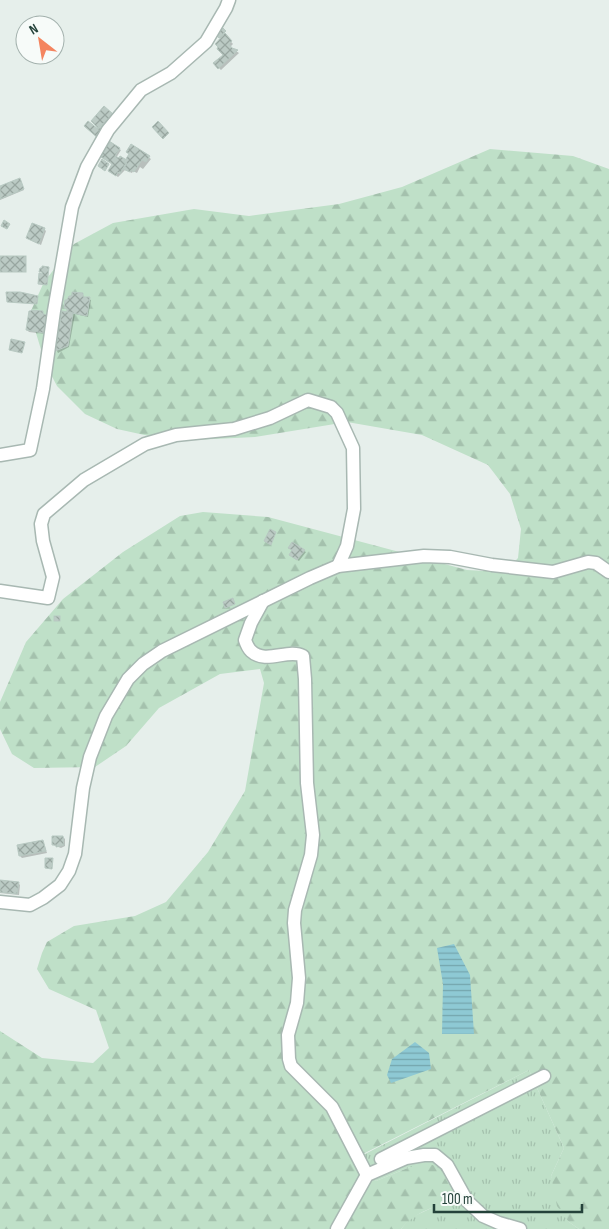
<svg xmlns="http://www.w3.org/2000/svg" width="609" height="1229" font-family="'Sofia Sans Condensed',sans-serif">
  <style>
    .grass { fill: url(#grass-tufts) }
    .forest { fill: url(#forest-firs) }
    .water { fill: url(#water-rules) }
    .shadow { fill: #0003 }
    .building { fill: url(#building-cross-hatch); stroke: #b8c9c2 }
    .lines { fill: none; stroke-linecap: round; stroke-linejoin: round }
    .minor-casing { stroke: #a8b8b2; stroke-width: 15 }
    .minor { stroke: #fff; stroke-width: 12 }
  </style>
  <defs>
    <pattern id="grass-tufts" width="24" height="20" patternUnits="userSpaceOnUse" patternTransform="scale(1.25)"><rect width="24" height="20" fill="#bfe0c8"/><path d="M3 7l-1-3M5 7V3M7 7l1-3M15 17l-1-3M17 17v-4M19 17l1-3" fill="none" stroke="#a4c1ad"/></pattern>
    <pattern id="forest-firs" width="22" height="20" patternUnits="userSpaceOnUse" patternTransform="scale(1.25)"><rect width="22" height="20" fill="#bfe0c8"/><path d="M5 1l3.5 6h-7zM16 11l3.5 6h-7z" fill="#a4c1ad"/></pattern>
    <pattern id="water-rules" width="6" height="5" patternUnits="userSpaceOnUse" patternTransform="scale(1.25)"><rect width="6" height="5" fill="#8ec9d4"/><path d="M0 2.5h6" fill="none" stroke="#74a5ad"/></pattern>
    <pattern id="building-cross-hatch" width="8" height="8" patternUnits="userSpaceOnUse" patternTransform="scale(1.25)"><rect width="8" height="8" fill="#bbcac4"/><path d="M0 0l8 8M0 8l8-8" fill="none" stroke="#98a6a0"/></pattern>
  </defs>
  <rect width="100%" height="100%" fill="#e6efeb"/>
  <!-- grass -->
  <path class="grass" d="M529,1070l35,78 -13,28 18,46 10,7h-178l9,-11 28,-13 19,-4 -47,-34 -34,14 -13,-26z"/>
  <!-- forest -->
  <path class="forest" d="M490,149l83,7 36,13v1060h-30l-10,-7 -12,-16 -6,-30 13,-28 -35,-78 -166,84 13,27 34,-14 23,-2 7,4 18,32c-22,4 -43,11 -57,28h-401v-198l42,27 51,5 16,-15 -13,-38 -47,-21 -12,-20 5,-16 5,-11 27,-16 61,-10 31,-14 42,-50 37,-61 19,-108 -4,-14 -40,5 -61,34 -33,38 -31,21 -61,1 -22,-14 -12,-25v-27l26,-60 37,-43 60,-47 57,-36 23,-4 65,5 199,53 38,2 13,-14 3,-29 -11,-35 -22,-29 -66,-30 -75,-13 -92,15 -83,4 -55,-12 -32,-15 -28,-28 -12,-23 -15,-50 14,-31 30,-38 39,-21 81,-14 55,7 90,-12 63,-17z"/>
  <!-- water -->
  <g class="water">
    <path d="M454,944l16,31 4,59h-32l1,-50 -6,-36z"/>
    <path d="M415,1042l14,11 2,16 -40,14 -4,-8 5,-16z"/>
  </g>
  <!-- shadow -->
  <g class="shadow">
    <path d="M223,30l2,3 -1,1 9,10 -3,3 9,6 -18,17 -7,-7 11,-8 -4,-16 -3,-4z"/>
    <path d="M131,146l20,13 -8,10 -3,-2 -3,6 -4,-2 -1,2 -7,-3 -7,7 -6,-4 1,-9 -8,-5 14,-10 2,1 -5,8 3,2 2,-3 5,4 4,-6z"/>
    <path d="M20,180l4,10 -24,10v-12z"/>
    <path d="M44,229l2,2 -5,14 -14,-7z"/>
    <path d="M82,294l3,4 6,2 -3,17 -13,-3 -6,33 -11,6 -1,-2 6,-38 5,1v-4l-3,-2z"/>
    <path d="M42,313l5,3 -1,18 -17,-2 -2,-2z"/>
    <path d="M290,548l14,3 2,1 -7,9 -7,-4 1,-6z"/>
    <path d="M63,837l2,2v7l-4,2 -8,-3z"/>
    <path d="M43,841l4,12 -25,5 -2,-2z"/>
    <path d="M0,881l18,2 2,2 -1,10 -19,-2z"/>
  </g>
  <!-- building -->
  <g class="building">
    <path d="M223,28l3,3 -7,7 -3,-3z"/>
    <path d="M225,33l7,8 -3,3 3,4 6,2 -20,19 -5,-6 10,-8 -6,-6 1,-2 -3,-3z"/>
    <path d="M104,106l9,8 -7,9 -4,1 -4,4 -7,-7z"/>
    <path d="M88,121l10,8 4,-5 5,4 -8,11 -15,-13z"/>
    <path d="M158,121l11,12 -6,6 -11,-12z"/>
    <path d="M109,141l11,7 -5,8 4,2 1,-2 5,3 -1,3 2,1 -6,11 -2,-2 -2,4 -8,-5 4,-7 -11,-7 2,-3 -2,-1z"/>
    <path d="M131,144l19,12 -4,6 -4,-2 -8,12 -3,-2 -1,2 -7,-3 4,-6 -3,-1 5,-8 -3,-2z"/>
    <path d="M102,159l7,5 -4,7 -7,-5z"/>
    <path d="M20,178l4,11 -24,10v-13z"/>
    <path d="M4,220l6,4 -3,5 -6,-3z"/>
    <path d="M32,223l13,5 -6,16 -13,-6z"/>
    <rect x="0" y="256" width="26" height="16"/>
    <path d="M42,266l7,1 -2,18 -9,-1 1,-11 3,1v-2h-3l1,-4h2z"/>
    <path d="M6,292h14l18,4 -1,8 -30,-2z"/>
    <path d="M72,292l11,1v4h7l-3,19 -20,-4v-3l-3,-1 1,-8h2l2,-4h3z"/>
    <path d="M31,310l12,1v3l5,1 -4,18 -18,-3 3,-19h2z"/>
    <path d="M62,311l11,2 -5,33 -13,5z"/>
    <path d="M11,339l14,3 -3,11 -13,-3z"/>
    <path d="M270,529l6,3 -5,13 -7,-4z"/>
    <path d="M292,542l13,8 -8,10 -8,-5 3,-5 -4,-2z"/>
    <path d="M233,598l2,6 -10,4 -2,-6z"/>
    <rect x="54" y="616" width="6" height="5"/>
    <path d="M52,836h11l1,9 -8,2v-2h-4z"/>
    <path d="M43,840l3,11 -27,5 -2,-11z"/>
    <path d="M45,858h8l-1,11 -7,-1z"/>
    <path d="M0,880l19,2 -2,12 -17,-2z"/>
  </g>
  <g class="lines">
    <defs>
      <g id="minor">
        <path d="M0,455l30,-5 13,-61 11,-78 18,-104 15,-40 21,-37 33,-40 30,-17 35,-31 20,-34 3,-8"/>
        <path d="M0,591l48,7 5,-21 -10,-36 -2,-17 3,-10 40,-34 61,-36 31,-9 58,-6 36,-11 38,-18 23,7 6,6 16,35 1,61 -7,37 -9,20"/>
        <path d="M263,601l-12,22 -6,17c1,3 3,8 6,11 15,14 37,-3 52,5l2,23 2,104 6,52 -2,20 -16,55 -1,13 5,55 -2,25 -9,32 1,24 2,7 41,41 35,68"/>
        <path d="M0,902l30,3 13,-7 17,-13 9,-14 6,-17 8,-66 7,-31 16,-41 22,-37 15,-15 19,-13 148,-73 28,-12 86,-10 26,1 42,8 61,7 35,-10 8,1 13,9"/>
        <path d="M381,1159l163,-83"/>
        <path d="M337,1229l30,-54 39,-17 18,-3h11l12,10 20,36 16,15 16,7 21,6"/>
      </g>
    </defs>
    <!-- minor casing -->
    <use href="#minor" class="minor-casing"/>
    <!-- minor -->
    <use href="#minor" class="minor"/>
  </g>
  <!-- north arrow -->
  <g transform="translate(40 40) rotate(329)"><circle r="24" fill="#f7fbf9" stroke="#a3b1ad"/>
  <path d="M0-4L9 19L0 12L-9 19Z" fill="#f4845f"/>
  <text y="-8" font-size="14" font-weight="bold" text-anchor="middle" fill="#24423a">N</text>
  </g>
  <!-- scale -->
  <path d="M434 1204v8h148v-8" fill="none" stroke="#24423a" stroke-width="2.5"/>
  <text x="442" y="1204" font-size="15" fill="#24423a" stroke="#f7fbf9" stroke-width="4" paint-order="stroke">100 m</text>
</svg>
